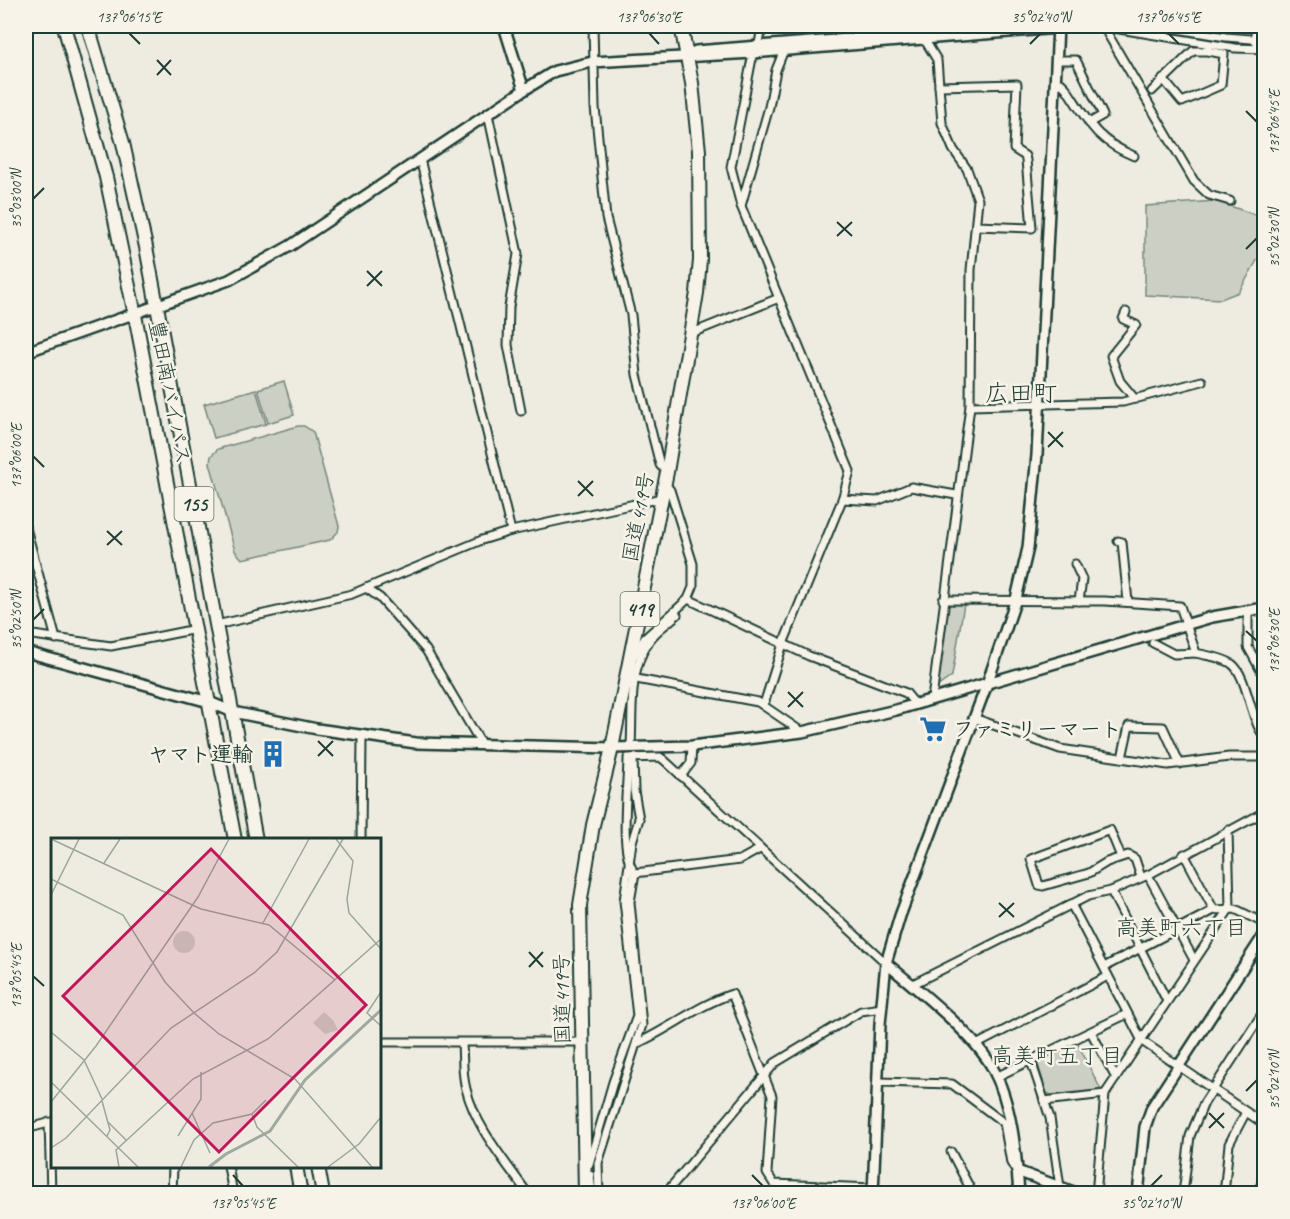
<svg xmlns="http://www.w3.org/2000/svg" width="1290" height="1219" font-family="Caveat,'Klee One',sans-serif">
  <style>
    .green { fill: #cccfc4; stroke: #76867c; stroke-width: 1.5 }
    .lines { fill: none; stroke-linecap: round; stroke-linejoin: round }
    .street-casing { stroke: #1f3d34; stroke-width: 11 }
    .secondary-casing { stroke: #1f3d34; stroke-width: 14 }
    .highway-casing { stroke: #1f3d34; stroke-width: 16 }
    .street { stroke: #f7f3e8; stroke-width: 7 }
    .secondary { stroke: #f7f3e8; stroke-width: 9 }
    .highway { stroke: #f7f3e8; stroke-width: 12 }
    .ticks { fill: none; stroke: #1f3d34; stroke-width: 2 }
    .labels { text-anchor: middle; stroke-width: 5; stroke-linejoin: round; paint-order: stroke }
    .shield { fill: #f7f3e8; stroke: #60746a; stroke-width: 1.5 }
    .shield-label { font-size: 20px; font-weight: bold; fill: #1f3d34 }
    .street-label { font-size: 21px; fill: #1f3d34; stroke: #f7f3e8 }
    .poi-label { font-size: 21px; font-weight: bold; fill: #1f3d34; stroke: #f7f3e8; text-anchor: start }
    .neighbourhood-label { font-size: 22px; fill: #1f3d34; stroke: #f7f3e8 }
    .quarter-label { font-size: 24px; fill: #1f3d34; stroke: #f7f3e8 }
    .inset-river { fill: none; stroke: #9fa99f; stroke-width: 3 }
    .inset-road { fill: none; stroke: #9ba69c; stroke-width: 1.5 }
    .view { fill: #c2185b; fill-opacity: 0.15; stroke: #c2185b; stroke-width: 3 }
    .inset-edge { fill: none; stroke: #1f3d34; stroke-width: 3 }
    .neatline { fill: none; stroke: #1f3d34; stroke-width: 2 }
    .ticks-label { font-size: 15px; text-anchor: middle; fill: #1f3d34 }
  </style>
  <rect width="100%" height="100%" fill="#eeece1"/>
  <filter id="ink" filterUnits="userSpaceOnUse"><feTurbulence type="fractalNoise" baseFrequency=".0167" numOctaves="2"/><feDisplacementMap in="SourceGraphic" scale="12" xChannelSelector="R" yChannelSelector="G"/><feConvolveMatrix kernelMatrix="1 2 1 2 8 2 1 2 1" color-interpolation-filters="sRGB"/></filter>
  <g filter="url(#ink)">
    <!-- green -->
    <g class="green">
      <path d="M1216,201l48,17v30l-25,44 -18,7 -76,-4v-89z"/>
      <path d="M284,381l10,34 -26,8 -10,-34z"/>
      <path d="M256,389l10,35 -52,14 -10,-34z"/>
      <path d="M298,426h6l9,6 26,94 -1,6 -8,8 -88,19 -7,-8 -25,-88 1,-7 7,-7z"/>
      <path d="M964,604l-12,72 -15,11 9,-82z"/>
      <path d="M1076,1040l25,50 -50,5 -4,-2 -10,-31 2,-4z"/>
    </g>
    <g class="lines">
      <defs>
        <g id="street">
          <path d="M593,26l2,81 11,111 25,97 6,60 23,90 7,7"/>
          <path d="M887,26l16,8"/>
          <path d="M1101,26l134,22 29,1"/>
          <path d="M1103,26l91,155 15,14 21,6"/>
          <path d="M1159,26l67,11 38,3"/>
          <path d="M1254,26l3,18"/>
          <path d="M1058,28l31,-2"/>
          <path d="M920,39l6,3 11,18 5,63 11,26 14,20 11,31 -7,70 -1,136 -38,293"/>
          <path d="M1056,60h20l27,55 -14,8"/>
          <path d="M1163,79l19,23 39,-17 3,-31 -16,-3"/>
          <path d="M1055,84l6,-1 5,5c22,33 29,52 68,68"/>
          <path d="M939,86l78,-2 -3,65 11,7 1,4 6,68 -56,-2"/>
          <path d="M1152,91l41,-40h15v-2"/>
          <path d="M488,114l30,140 -9,53 -1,38 13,66"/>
          <path d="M741,206l-10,-39 22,-114 6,-9 3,-18"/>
          <path d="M1126,312l-3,7 13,6 -25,31 9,25 15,18"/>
          <path d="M692,333l87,-35"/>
          <path d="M970,406l153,-4 79,-21"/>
          <path d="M842,499l35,2 34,-14 45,8"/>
          <path d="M26,528l30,111"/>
          <path d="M511,531l151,-33"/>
          <path d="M1118,541l4,1 6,60"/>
          <path d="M1075,564l7,15 -3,22"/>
          <path d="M366,588l14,10 46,52 56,95"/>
          <path d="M688,599l121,57 97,37 9,11"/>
          <path d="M943,600l162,1 75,5 16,47c11,3 27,4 36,11 15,11 18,55 32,72"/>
          <path d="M1248,609v38l16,29"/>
          <path d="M216,625l136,-31 130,-54 29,-9 -91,-372"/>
          <path d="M26,634l85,12 85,-17"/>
          <path d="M1153,643l21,11 22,-1"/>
          <path d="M631,660l14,-22 43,-39 5,-12v-23l-23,-74 -6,-8"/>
          <path d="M626,677l132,25 44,30"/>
          <path d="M764,704l19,-60 59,-144 8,-29 -109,-265 28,-99 7,-37 8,-20"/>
          <path d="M974,718l86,31 108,16 61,-8h35"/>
          <path d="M631,746c2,-36 -3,-74 18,-105 6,-10 19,-18 28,-26"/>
          <path d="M1122,758l7,-32 34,1 17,37"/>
          <path d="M681,776l10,-13 1,-17"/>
          <path d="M361,840l1,-103"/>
          <path d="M760,849l-20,11 -105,13c-17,-20 -7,-87 -7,-115l32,-1 4,3 222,203"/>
          <path d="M1184,854l30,56"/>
          <path d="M1121,857l-11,-27 -79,29 8,26 4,1 46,-13 18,-11 21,-7 7,4 6,18"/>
          <path d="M1148,875l46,85"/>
          <path d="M1111,891l56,110"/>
          <path d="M1071,904l71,137 122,83"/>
          <path d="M1104,967l110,-57 21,-1 29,14"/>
          <path d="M911,985l177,-89 23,-5 37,-16 116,-63"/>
          <path d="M1091,1032l25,46"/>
          <path d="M380,1042h202"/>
          <path d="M462,1043c1,15 0,32 4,46 10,39 39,72 62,105"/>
          <path d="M638,1043c33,-15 60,-38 94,-49l40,102 -5,77 7,11 99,4"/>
          <path d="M976,1045l132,-69"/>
          <path d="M1031,1061l19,57 11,76"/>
          <path d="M996,1077l131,-63"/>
          <path d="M879,1082l73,2 52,39 7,40 6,8"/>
          <path d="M1044,1101l61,-7"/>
          <path d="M49,1122l2,72"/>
          <path d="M26,1129l26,-7"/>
          <path d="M951,1152l22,42"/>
          <path d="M589,1164l24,-82 24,-66 -13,-115 8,-59 7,-23 -5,-28 -1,-33"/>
          <path d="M228,1166l5,28"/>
          <path d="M590,1175l2,19"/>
          <path d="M172,1194l1,-28"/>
          <path d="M599,1194l-1,-31 44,-138 -12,-123 5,-29"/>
          <path d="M665,1194l110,-131 86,-52 21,-3"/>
          <path d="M1096,1194l9,-100 125,-186 -2,-78"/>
          <path d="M1183,1194l7,-58 14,-33 60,-92"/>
          <path d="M1224,1194l5,-50 17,-32"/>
          <path d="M1261,1194l3,-35"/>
        </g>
        <g id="secondary">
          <path d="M504,26l20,64"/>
          <path d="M688,55l8,-4 306,-24"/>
          <path d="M26,352l203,-72 61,-34 234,-156 31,-19 37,-9 161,-9 305,-25"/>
          <path d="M26,652l183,50 24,10 84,17 99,14 196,5 80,-2 110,-14 94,-22 316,-93 52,-9"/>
          <path d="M886,963c32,27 86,69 106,104 20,37 24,85 27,127"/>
          <path d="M1017,1171l62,23"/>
          <path d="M873,1194l7,-170 6,-61 14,-47 87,-232 29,-85 12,-51 9,-93 21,-429"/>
          <path d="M1138,1194l7,-67 7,-20 112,-172"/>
        </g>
        <g id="highway">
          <path d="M64,26l42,151 29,138 100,525"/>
          <path d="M88,26l35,117 23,104 110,593"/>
          <path d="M296,1166l5,28"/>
          <path d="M318,1166l5,28"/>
          <path d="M585,1194l-5,-289 13,-80 19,-77 55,-276 30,-179 3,-33 -1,-109 -7,-68 -11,-57"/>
        </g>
      </defs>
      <!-- street casing -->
      <use href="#street" class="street-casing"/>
      <!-- secondary casing -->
      <use href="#secondary" class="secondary-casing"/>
      <!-- highway casing -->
      <use href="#highway" class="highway-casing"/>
      <!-- street -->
      <use href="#street" class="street"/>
      <!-- secondary -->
      <use href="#secondary" class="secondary"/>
      <!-- highway -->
      <use href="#highway" class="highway"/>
    </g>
  </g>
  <!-- ticks -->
  <path class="ticks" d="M129,33l11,11M649,33l10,11M1168,33l11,11M1030,44l11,-11M157,60l14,15M157,75l14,-15M1246,111l11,11M33,199l11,-11M837,222l15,14M837,236l15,-14M1246,249l11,-11M367,271l15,15M367,286l15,-15M1048,432l15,15M1048,447l15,-15M33,456l11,11M578,481l15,15M578,496l15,-15M107,531l15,14M107,545l15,-14M33,620l11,-11M1246,631l11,10M788,692l15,15M788,707l15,-15M318,741l15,15M318,756l15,-15M999,903l15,14M999,917l15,-14M529,952l14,15M529,967l14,-15M33,976l11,10M1246,1091l11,-11M1209,1113l15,15M1209,1128l15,-15M233,1175l10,11M752,1175l11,11M1151,1186l11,-11"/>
  <!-- icons -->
  <defs>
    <symbol id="supermarket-bare" viewBox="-9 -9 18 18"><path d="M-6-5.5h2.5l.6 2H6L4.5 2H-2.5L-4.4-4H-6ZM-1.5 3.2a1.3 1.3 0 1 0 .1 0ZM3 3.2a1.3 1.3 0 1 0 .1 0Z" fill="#1f6fb2" stroke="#f7f3e8" stroke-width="2.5" paint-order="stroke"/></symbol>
    <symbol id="building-bare" viewBox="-9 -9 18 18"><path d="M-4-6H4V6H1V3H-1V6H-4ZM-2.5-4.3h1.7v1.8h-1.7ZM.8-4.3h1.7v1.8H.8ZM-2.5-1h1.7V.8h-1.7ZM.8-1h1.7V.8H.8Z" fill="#1f6fb2" stroke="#f7f3e8" stroke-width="2.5" paint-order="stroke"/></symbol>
  </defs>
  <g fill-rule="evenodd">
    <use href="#supermarket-bare" x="914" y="710" width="38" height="38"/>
    <use href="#building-bare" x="254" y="735" width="38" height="38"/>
  </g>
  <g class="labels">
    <!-- shield labels -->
    <g class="shield">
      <rect x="174.5" y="487" width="39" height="34" rx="4.5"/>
      <rect x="620.5" y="592" width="39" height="34" rx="4.5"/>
    </g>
    <g class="shield-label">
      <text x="194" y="511">155</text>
      <text x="640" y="616">419</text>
    </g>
    <!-- street labels -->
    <g class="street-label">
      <text transform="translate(170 392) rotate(79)" y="7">豊田南バイパス</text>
      <text transform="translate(638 517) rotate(-79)" y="7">国道419号</text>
      <text transform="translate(562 999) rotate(-91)" y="7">国道419号</text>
    </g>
    <!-- poi labels -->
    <g class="poi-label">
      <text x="953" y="736">ファミリーマート</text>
      <text x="253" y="761" text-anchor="end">ヤマト運輸</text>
    </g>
    <!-- neighbourhood labels -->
    <g class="neighbourhood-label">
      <text x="1181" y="935">高美町六丁目</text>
      <text x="1057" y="1063">高美町五丁目</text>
    </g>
    <!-- quarter labels -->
    <g class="quarter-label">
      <text x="1021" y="401">広田町</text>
    </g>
  </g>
  <!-- overview -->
  <g transform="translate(51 838)">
    <rect width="330" height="330" fill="#eeece1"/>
    <path d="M122 104a11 11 0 1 1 22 0a11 11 0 1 1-22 0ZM273,174l9,8 5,10 -13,4 -12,-11z" fill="#cccfc4"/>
    <path class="inset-river" d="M158,329l17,-13 44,-23 35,-51 76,-70"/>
    <path class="inset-road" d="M0,1l150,70 68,16 66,55M285,1l17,22 -6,38 2,14 32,36M53,25l16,-24M0,41l72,36 42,67 29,31 25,21 76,45 77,88M0,57l28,-56M212,85l46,-84M330,154l-14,21 14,13M0,194l33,28 18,39M0,244l87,85M51,263l8,29 -3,6M0,264l45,-56 102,-149 31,-58M141,275l18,40M201,276l5,13 41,40M57,284l18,18M127,298l23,-37v-27M0,310l15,-10 105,-110 83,-55 23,-21 66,-113M68,329l-3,-17 77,-71 75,-40 113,-100M130,329l13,-27 19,-17 39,-9 14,-14M277,329l31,-23 22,-27"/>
    <path class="view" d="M160,11l155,156 -147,147 -156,-156z"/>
    <rect width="330" height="330" class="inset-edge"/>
  </g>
  <!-- margin -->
  <rect width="1290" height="1219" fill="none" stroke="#f7f3e8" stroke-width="66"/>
  <rect x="33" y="33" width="1224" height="1153" class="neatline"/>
  <g class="ticks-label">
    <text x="129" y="22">137°06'15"E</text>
    <text x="649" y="22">137°06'30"E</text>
    <text x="1041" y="22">35°02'40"N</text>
    <text x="1168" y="22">137°06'45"E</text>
    <text transform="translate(1274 122) rotate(-90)" y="5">137°06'45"E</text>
    <text transform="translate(16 199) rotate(-90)" y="5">35°03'00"N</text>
    <text transform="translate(1274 238) rotate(-90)" y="5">35°02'30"N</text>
    <text transform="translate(16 456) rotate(-90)" y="5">137°06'00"E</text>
    <text transform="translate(16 620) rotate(-90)" y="5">35°02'50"N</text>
    <text transform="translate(1274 641) rotate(-90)" y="5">137°06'30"E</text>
    <text transform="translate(16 976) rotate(-90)" y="5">137°05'45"E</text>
    <text transform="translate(1274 1080) rotate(-90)" y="5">35°02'10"N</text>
    <text x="243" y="1208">137°05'45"E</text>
    <text x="763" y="1208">137°06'00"E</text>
    <text x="1151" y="1208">35°02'10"N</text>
  </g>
</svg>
